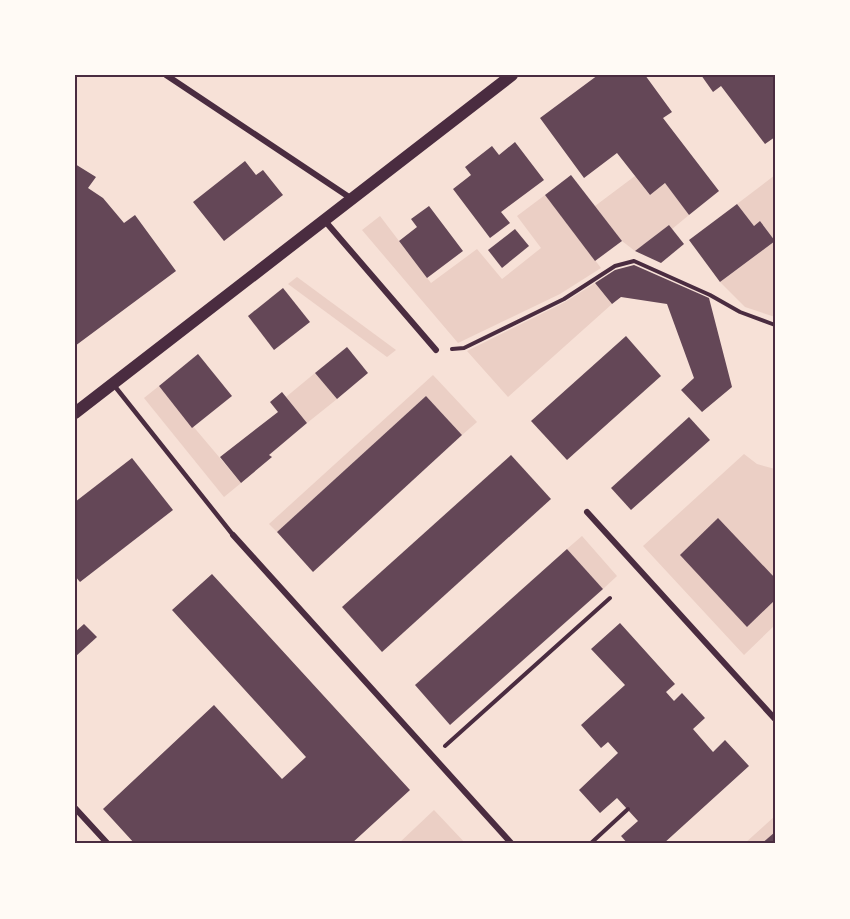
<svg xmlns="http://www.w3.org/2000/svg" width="850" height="919" font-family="Barlow,sans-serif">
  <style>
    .green { fill: #ebcfc5 }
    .building { fill: #644757 }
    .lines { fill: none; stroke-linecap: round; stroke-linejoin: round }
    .path { stroke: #4a2c40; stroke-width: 4 }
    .service { stroke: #4a2c40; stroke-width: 4.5 }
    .minor { stroke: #4a2c40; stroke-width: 6 }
    .secondary { stroke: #4a2c40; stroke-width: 12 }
    .neatline { fill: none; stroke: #4a2c40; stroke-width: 2 }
  </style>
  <rect width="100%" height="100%" fill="#f7e1d7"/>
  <!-- green -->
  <g class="green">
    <path d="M775,175v142l-30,-10 -25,-25 55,-41 -15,-20 -6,5 -17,-22z"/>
    <path d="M635,176l15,19 15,-12 24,32 -17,14 -3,-4 -34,26 -13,-10 -27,-35z"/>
    <path d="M545,195l56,73 -41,26 -102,49 -96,-113 18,-14 51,67 46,-34 25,30 39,-31 -24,-32z"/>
    <path d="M297,277l99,73 -9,7 -99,-73z"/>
    <path d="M595,283l17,21 -104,93 -41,-46 98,-49z"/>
    <path d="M315,373l22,26 -30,24 -21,-26z"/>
    <path d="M433,375l44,47 -15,13 -36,-39 -149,136 -8,-8z"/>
    <path d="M159,386l82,97 -17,14 -80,-99z"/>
    <path d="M744,454l13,10 18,5v156l-31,30 -101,-109z"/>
    <path d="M582,536l35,40 -14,13 -36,-40z"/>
    <path d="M434,810l32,34h-68z"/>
    <path d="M775,816v28h-31z"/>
  </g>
  <!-- building -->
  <g class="building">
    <path d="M598,75h47l27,37 -9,6 56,73 -30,24 -24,-32 -15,12 -33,-42 -33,25 -44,-60z"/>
    <path d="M701,75h74v62l-10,7 -44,-58 -8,6z"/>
    <path d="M515,142l29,38 -43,32 9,11 -20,15 -37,-49 18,-14 -6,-8 27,-21 7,9z"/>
    <path d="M245,161l11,14 7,-5 20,25 -59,46 -31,-39z"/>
    <path d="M75,164l21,13 -8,11 15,10 21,25 11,-8 41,56 -101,75z"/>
    <path d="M571,175l51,66 -27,20 -50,-66z"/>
    <path d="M737,204l17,22 6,-5 15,20 -55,41 -31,-42z"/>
    <path d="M429,206l34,45 -36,27 -28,-37 18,-14 -6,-8z"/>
    <path d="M669,225l15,19 -23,19 -26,-12z"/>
    <path d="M515,229l14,17 -27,22 -14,-18z"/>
    <path d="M634,265l75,33 23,89 -30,25 -21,-22 13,-12 -27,-74 -46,-7 -9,7 -17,-21 20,-13z"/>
    <path d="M283,288l27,34 -36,28 -26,-34z"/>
    <path d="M626,336l35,40 -94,84 -36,-39z"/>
    <path d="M347,347l21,26 -31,26 -22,-26z"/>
    <path d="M198,354l34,42 -40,32 -33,-42z"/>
    <path d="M282,392l25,31 -38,32 3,2 -31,26 -21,-26 58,-45 -8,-10z"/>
    <path d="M426,396l36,39 -149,137 -36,-40z"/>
    <path d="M689,417l21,23 -79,70 -20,-22z"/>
    <path d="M511,455l40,44 -169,153 -40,-45z"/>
    <path d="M132,458l41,52 -93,72 -5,-6v-74z"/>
    <path d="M718,518l57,60v22l-28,27 -67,-72z"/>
    <path d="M567,549l36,40 -153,136 -35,-40z"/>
    <path d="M212,574l198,216 -59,54h-216l-32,-35 111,-104 68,74 24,-22 -134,-147z"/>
    <path d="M620,623l55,61 -9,8 8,9 8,-8 23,25 -12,11 20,23 12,-12 24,26 -86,78h-35l-7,-8 17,-15 -21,-23 -17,15 -21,-23 39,-37 -10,-11 -7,6 -20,-23 44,-40 -34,-36z"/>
    <path d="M84,624l13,13 -22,20v-25z"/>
    <path d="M775,832v12h-14z"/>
  </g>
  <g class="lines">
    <!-- path -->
    <g class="path">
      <path d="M452,349l12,-1 100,-49 51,-33 19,-5 76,34 30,17 35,13"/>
      <path d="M445,746l165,-148"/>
      <path d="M590,844l38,-35"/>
    </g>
    <!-- service -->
    <path class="service" d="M113,384l120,151"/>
    <!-- minor -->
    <g class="minor">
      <path d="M166,75l186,124"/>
      <path d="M325,221l111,129"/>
      <path d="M587,512l188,207"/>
      <path d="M233,535l279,309"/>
      <path d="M75,808l33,36"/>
    </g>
    <!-- secondary -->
    <path class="secondary" d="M75,413l437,-338"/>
  </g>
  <!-- border -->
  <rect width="850" height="919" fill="none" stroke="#fffaf5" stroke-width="153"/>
  <rect x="76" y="76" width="698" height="766" class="neatline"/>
</svg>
